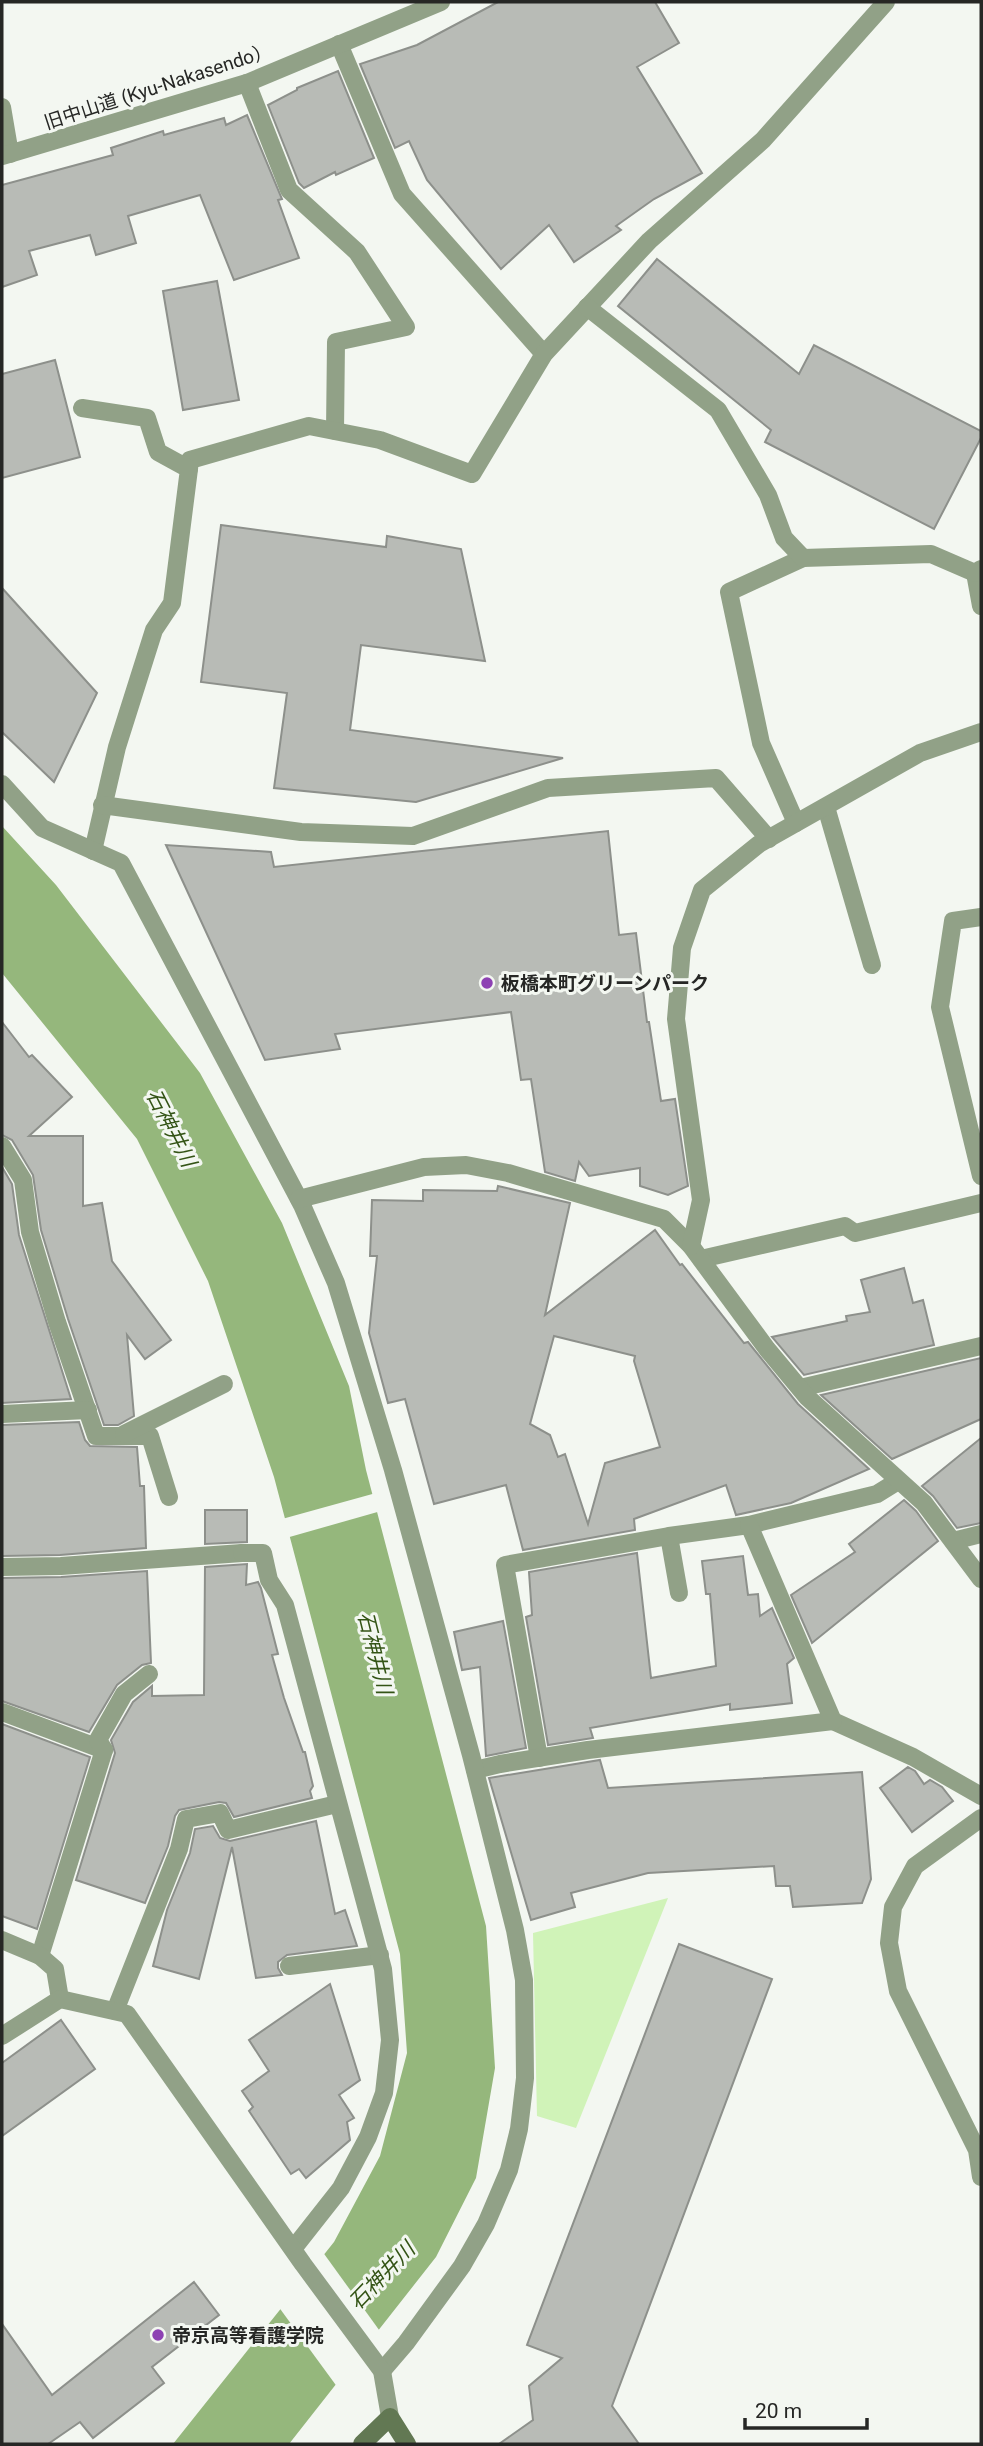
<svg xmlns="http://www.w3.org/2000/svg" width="983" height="2446" font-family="Roboto,'Noto Sans JP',sans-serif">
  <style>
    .green { fill: #d0f3b8 }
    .water { fill: #95b77c }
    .pier { fill: #f3f7f1 }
    .building { fill: #b8bbb6; stroke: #8d908b; stroke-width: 2; fill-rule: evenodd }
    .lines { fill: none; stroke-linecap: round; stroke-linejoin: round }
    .lane { stroke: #91a187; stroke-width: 18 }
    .street { stroke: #91a187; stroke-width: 18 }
    .secondary { stroke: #627853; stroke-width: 18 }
    .poi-dot { fill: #8d41b3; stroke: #f3f7f1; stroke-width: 2.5 }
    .labels { text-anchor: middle; stroke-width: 6; stroke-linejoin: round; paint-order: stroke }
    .street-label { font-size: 19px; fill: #262725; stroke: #f3f7f1 }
    .poi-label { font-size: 19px; font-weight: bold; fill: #262725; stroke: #f3f7f1; text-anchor: start }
    .water-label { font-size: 21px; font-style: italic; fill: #345416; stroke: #f3f7f1 }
  </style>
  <rect width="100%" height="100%" fill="#f3f7f1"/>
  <!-- green -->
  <path class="green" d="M668,1898l-92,230 -39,-12 -4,-183z"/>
  <!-- water -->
  <path class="water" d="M2,826l54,59 144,188 82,150 67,163 17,84 120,456 9,142 -19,110 -40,79 -147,187h-116l161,-202 46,-86 27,-103 -7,-99 -126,-477 -66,-196 -71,-142 -135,-166z"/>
  <!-- pier -->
  <g class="pier">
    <path d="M376,1493l5,18 -95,27 -4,-19z"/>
    <path d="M322,2251l60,83 -44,54 -60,-82z"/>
  </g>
  <!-- building -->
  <g class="building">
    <path d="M498,2h157l24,41 -42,24 65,106 -48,26 -38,27 5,4 -47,32 -25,-37 -48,44 -74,-89 -18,-39 -14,7 -35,-84 57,-19z"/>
    <path d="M338,71l36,87 -38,17 -1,-3 -31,16 -5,-5 -31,-78 29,-15v-2z"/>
    <path d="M247,115l35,84 -4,1 21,58 -65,22 -34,-85 -72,21 8,27 -40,12 -6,-20 -61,16 8,24 -35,12v-102l111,-30 -2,-7 52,-17 1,4 60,-17 2,7z"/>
    <path d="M657,259l142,115 15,-29 167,86v7l-47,91 -169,-87 6,-12 -153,-124z"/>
    <path d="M217,281l22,119 -56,10 -20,-119z"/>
    <path d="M55,360l25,97 -78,21v-104z"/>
    <path d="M221,525l165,22 1,-11 74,13 24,112 -124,-16 -11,85 213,28 -147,44 -142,-14 13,-95 -86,-11z"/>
    <path d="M2,588l95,105 -43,89 -52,-50z"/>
    <path d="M608,831l11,104 17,-2 11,89h2l12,79 14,-2 13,87 -20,9 -28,-9v-18l-51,8 -10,-14 -4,19 -30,-9 -14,-93 -10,1 -10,-68 -176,22 5,15 -75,11 -99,-215 105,7 3,15z"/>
    <path d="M2,1022l27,35 3,-2 40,42 -43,39h54v70l19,-3 10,58 59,79 -26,19 -18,-24 7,81 -16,9h-14l-36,-106 -27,-89 -8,-55 -21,-35 -10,-5z"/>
    <path d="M2,1167l10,17 7,51 52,164 -69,4z"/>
    <path d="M498,1186l72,17 -25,112 110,-85 25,35 2,-1 62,79 4,-1 50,62 71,65 -78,34 -55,12 -10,-30 -92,34 1,11 -112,20 -17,-65 -72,19 -29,-105 -17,4 -19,-70 8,-77h-7l2,-56 51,1v-11l74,1zM554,1336l81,20 -1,5 26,86 -55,16 -17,61 -23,-70 -7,3 -8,-22 -20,-11z"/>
    <path d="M904,1268l9,35 10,-3 11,45 -130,30 -32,-38 75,-16 -1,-5 24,-4 -9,-32z"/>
    <path d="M981,1358v61l-89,40 -71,-64z"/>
    <path d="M79,1422l6,18 5,6 47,1 3,39h4l2,62 -86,7 -58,1v-131z"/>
    <path d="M981,1438v85l-24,5 -24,-32 -11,-10z"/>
    <path d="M904,1500l12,11 22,30 -126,102 -21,-48 64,-43 -6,-8z"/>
    <path d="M205,1510h42v32l-42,2z"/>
    <path d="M637,1553l14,125 65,-12 -6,-72h-4l-4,-33 41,-5 5,39 10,-1 2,22 12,-8 22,50 -7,6 5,39 -62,7v-6l-140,24 3,10 -45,7 -22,-128 6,-2 -3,-43z"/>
    <path d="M247,1564l-1,21 12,-3 3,6 17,66 -6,1 12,43 19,54h2l8,34 -3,5 2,7 -78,19 -8,-14 -7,-1 -40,8 -4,6 -7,30 -23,57 -69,-23 39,-127 -4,-13 22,-38 19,-16v10l52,-1 1,-128z"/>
    <path d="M147,1571l4,92 -9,2 -25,20 -28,47 -87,-31v-123l59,-1z"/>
    <path d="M503,1621l23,127 -40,8 -6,-89 -18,3 -8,-38z"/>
    <path d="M2,1724l88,33 -53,172 -35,-13z"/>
    <path d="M600,1760l8,28 254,-16 9,107 -9,24 -69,4 -3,-21h-14l-2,-20 -126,7 -77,20 4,14 -44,13 -42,-142z"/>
    <path d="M908,1767l7,4 9,13 6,-4 12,7 11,14 -41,31 -32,-44z"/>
    <path d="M316,1821l19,93 10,-4 12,36 -70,9 -9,7v6l4,7 -26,3 -24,-131 -33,132 -46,-13 14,-56 23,-57 5,-24 18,-3 7,12 10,3z"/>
    <path d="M679,1944l93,35 -160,427 27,38h-140l34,-24 -4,-34 33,-28 -35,-13z"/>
    <path d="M330,1984l30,96 -21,15 15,23 -7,4 3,18 -44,38 -7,-9 -8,5 -42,-63 4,-4 -11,-16 27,-20 -20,-31z"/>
    <path d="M61,2020l34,49 -93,67v-73z"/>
    <path d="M194,2282l25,33 -67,52 12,16 -71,55 -13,-16 -32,22h-46v-120l50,71z"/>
  </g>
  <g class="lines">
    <!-- lane -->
    <g class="lane">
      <path d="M339,44l63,150 142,160"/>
      <path d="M247,83l42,107 68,62 49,75 -70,15 -1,89"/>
      <path d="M2,107l8,47"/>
      <path d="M189,469l1,-9 119,-34 71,14 92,34 72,-120 105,-113 114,-101 123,-138"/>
      <path d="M975,573l6,33"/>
      <path d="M826,807l46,158"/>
      <path d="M796,823l-35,-80 -32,-151 74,-34"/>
      <path d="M981,917l-28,4 -13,86 41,169"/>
      <path d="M2,1146l21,34 7,52 27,90 39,114h54l19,61"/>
      <path d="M701,1259l144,-33 10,7 126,-30"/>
      <path d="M800,1388l181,-42"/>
      <path d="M2,1414l86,-4"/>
      <path d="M124,1434l100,-50"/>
      <path d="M669,1536l10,57"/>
      <path d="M953,1541l28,-7"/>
      <path d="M2,1567l59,-1 181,-13"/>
      <path d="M2,1712l102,38"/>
      <path d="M833,1721l80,36 68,39"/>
      <path d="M539,1758l-34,-193 164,-29 80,-11 128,-31 21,-13"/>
      <path d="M475,1770l25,-6 88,-14 245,-29 -84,-196"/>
      <path d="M40,1956l64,-206 -6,-10 26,-46 25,-20"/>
      <path d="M289,1966l91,-11"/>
      <path d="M115,2011l64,-162 7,-30 34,-6 8,17 109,-26"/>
    </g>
    <!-- street -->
    <g class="street">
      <path d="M2,156l245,-73 194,-81"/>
      <path d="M587,307l131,103 50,85 16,43 19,20 128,-4 44,19 6,-4"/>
      <path d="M82,408l65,10 11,34 31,17 -17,134 -18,27 -37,117 -24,104"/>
      <path d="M2,784l40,44 79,35 181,342 34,78 57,187 78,285 44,175 9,50 1,98 -6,51 -10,41 -23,54 -24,42 -56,77 -24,28"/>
      <path d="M102,805l199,27 112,4 135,-48 168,-10 53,61"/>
      <path d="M299,1199l125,-32 42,-2 42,8 156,46 27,27 76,103 40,48 117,106 57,76"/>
      <path d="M691,1246l10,-46 -25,-181 6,-71 20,-58 57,-46 161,-91 61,-21"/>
      <path d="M242,1553h21l6,27 16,25 98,364 7,71 -6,53 -16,44 -27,51 -48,61"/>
      <path d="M981,1818l-66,48 -22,41 -4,36 9,48 79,159 4,27"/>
      <path d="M2,1940l38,16 15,13 5,30"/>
      <path d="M2,2036l58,-37 67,15 176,250 79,107 8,46"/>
    </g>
    <!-- secondary -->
    <path class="secondary" d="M362,2444l28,-27 17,27"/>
  </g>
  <!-- markers -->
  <g class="poi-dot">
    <circle cx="487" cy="983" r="7"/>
    <circle cx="158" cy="2335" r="7"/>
  </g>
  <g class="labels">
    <!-- street labels -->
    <g class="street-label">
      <text transform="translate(158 86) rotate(-18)" y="7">旧中山道 (Kyu-Nakasendo）</text>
    </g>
    <!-- poi labels -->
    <g class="poi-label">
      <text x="501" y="990">板橋本町グリーンパーク</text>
      <text x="172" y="2342">帝京高等看護学院</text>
    </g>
    <!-- water labels -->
    <g class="water-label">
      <text transform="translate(171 1128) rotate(63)" y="7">石神井川</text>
      <text transform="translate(375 1653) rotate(76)" y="7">石神井川</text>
      <text transform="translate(382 2276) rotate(-46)" y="7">石神井川</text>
    </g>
  </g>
  <!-- border -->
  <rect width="983" height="2446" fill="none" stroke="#262725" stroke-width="7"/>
  <!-- scale -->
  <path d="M745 2418v10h122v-10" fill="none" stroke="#262725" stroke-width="3.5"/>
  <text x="755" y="2418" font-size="21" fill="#262725" stroke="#f3f7f1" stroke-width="5" paint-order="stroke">20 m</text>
</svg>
